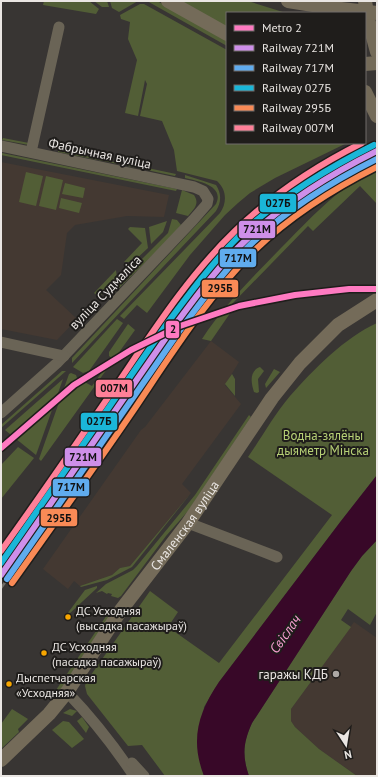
<svg xmlns="http://www.w3.org/2000/svg" width="378" height="777" font-family="'PT Sans',sans-serif">
  <style>
    .built { fill: #443932 }
    .green { fill: #525e36 }
    .water { fill: #380828 }
    .lines { fill: none; stroke-linecap: round; stroke-linejoin: round }
    .minor { stroke: #6a6456; stroke-width: 11 }
    .major { stroke: #746b59; stroke-width: 14 }
    .rail { stroke: #716d66; stroke-width: 2.5 }
    .major-bridge { stroke: #746b59; stroke-width: 14 }
    .rail-1-casing { stroke: #1f1d1b; stroke-width: 9 }
    .rail-2-casing { stroke: #1f1d1b; stroke-width: 9 }
    .rail-3-casing { stroke: #1f1d1b; stroke-width: 9 }
    .rail-4-casing { stroke: #1f1d1b; stroke-width: 9 }
    .rail-5-casing { stroke: #1f1d1b; stroke-width: 9 }
    .rail-1 { stroke: #ce8fe9; stroke-width: 6 }
    .rail-2 { stroke: #60acee; stroke-width: 6 }
    .rail-3 { stroke: #1ab6d8; stroke-width: 6 }
    .rail-4 { stroke: #f98a56; stroke-width: 6 }
    .rail-5 { stroke: #ff8098; stroke-width: 6 }
    .metro-1-casing { stroke: #1f1d1b; stroke-width: 9 }
    .metro-1 { stroke: #fe7ac1; stroke-width: 6 }
    .bus-dot { fill: #f7a600; stroke: #1f1d1b; stroke-width: 1.5 }
    .poi-dot { fill: #aca8a5; stroke: #1f1d1b; stroke-width: 1.5 }
    .labels { text-anchor: middle; stroke-width: 4; stroke-linejoin: round; paint-order: stroke }
    .bus-label { font-size: 12px; fill: #eae6e3; stroke: #1f1d1b; text-anchor: start }
    .street-label { font-size: 13px; fill: #eae6e3; stroke: #1f1d1b }
    .park-label { font-size: 13px; fill: #b7d176; stroke: #1f1d1b }
    .poi-label { font-size: 13px; fill: #eae6e3; stroke: #1f1d1b; text-anchor: end }
    .water-label { font-size: 14px; font-style: italic; fill: #f79fd2; stroke: #1f1d1b }
    .line-badge { stroke: #1f1d1b; stroke-width: 1.5 }
    .pale-badge-label { font-size: 11px; text-anchor: middle; font-weight: bold; fill: #111 }
  </style>
  <rect width="100%" height="100%" fill="#383533"/>
  <!-- built -->
  <g class="built">
    <path d="M1,162l168,33 -5,22 -37,-1 -52,9 -8,8 -6,42 -15,15 31,29 -20,21 -56,-11z"/>
    <path d="M211,341l28,21 -14,23 16,19 -59,80 9,9 -61,73 -10,2 -8,7 -32,11 -6,-5 -6,8 -25,-20 98,-139 4,-3z"/>
    <path d="M354,622l23,16v138h-20l-38,-27 -24,-22 -4,-6 -1,-6 1,-6z"/>
  </g>
  <!-- green -->
  <g class="green">
    <path d="M44,1h45l10,8 -3,5 -53,-9z"/>
    <path d="M94,1h13l2,6h-7z"/>
    <path d="M110,1h28l-19,11 -7,-4z"/>
    <path d="M147,1h10l70,38v7z"/>
    <path d="M176,1h72l38,12h-59v16z"/>
    <path d="M140,4h4l83,46v93h120l-72,35 -25,15 -12,10 -13,12 -35,40 -43,58 -10,-8 -13,14 -4,-3 100,-103c7,-10 7,-23 -3,-32l-40,-10 -3,-21 -12,-29 -22,-5 7,-32 -2,-4 -7,36 -13,-3 12,-53 -9,-21 2,-17 -9,-3 -1,-4z"/>
    <path d="M3,138l26,5v2l-27,-5z"/>
    <path d="M58,150l60,13v1l-60,-12z"/>
    <path d="M2,153l175,36 -1,2 -175,-36z"/>
    <path d="M124,163l52,11 -1,2 -52,-11z"/>
    <path d="M377,168v36l-17,-18 -47,45 -5,-5 -78,80 3,3 -22,32 -9,-2c22,-34 50,-61 78,-90 28,-28 60,-64 97,-81z"/>
    <path d="M26,172l17,4 -7,30 -17,-4z"/>
    <path d="M185,175l31,10c6,9 5,18 0,26l-144,152v-5l144,-154c9,-19 -19,-23 -31,-26z"/>
    <path d="M46,176l17,4 -7,30 -17,-4z"/>
    <path d="M65,183l20,5 -2,10 -21,-4z"/>
    <path d="M182,190l12,5c6,9 0,14 -6,21l-12,-3z"/>
    <path d="M61,198l21,5 -3,10 -20,-5z"/>
    <path d="M172,219l5,1 4,5 -10,12 -64,63 -3,1 -2,-2 66,-66z"/>
    <path d="M167,221l-4,11 -12,12 -2,-17z"/>
    <path d="M130,227l15,1 3,20 -15,14h-9l18,-19 -14,-14z"/>
    <path d="M116,270l1,9 -18,18 -5,-4z"/>
    <path d="M117,319l6,4 -34,48 -6,2 -10,-6z"/>
    <path d="M377,323v152l-36,46 -122,161 -15,25 -5,45 5,24h-39l-23,-31 -14,1 -41,-52 -2,-8 1,-4 64,-91 28,21 -10,15 51,36 113,-148 -84,-58c14,-20 26,-42 42,-61 24,-27 54,-58 87,-73z"/>
    <path d="M128,324l7,6 -94,131 -2,-2 30,-85 2,-1 5,2 1,3 15,8 20,-28 -3,-2v-4z"/>
    <path d="M260,367l4,4 -6,8 1,13 -2,1 -3,-1c-3,-9 -5,-21 6,-25z"/>
    <path d="M274,369l6,3 -14,16 -1,-4z"/>
    <path d="M62,371h4l-65,57v-3z"/>
    <path d="M232,374l3,5v17l-10,-12z"/>
    <path d="M63,379l-27,76 -31,-25z"/>
    <path d="M249,415l2,2 -63,94 -22,25 -45,60 -3,2 -7,-2 1,-2 -4,-1 -1,1 -5,-3 -6,2 10,-9 27,-14 4,-4 58,-71z"/>
    <path d="M18,447l16,11 -33,41v-34z"/>
    <path d="M191,493l-59,74 -25,13 -26,7 -1,-1 32,-11 8,-7 10,-2z"/>
    <path d="M377,540v72l-7,13 -22,-16 -7,11 10,7 -60,82v12l4,6 24,22 38,27h-108c-7,-20 -6,-33 3,-53l99,-152 11,-15z"/>
    <path d="M97,586v2l-29,27 -1,-1 18,-24z"/>
    <path d="M109,612l2,6 -56,80 -2,1 -1,-3z"/>
    <path d="M12,709l16,10 -10,10 1,3 -18,17v-25z"/>
    <path d="M70,709l7,2 -5,5 -9,-3z"/>
    <path d="M82,717l7,10 -3,6 -9,-12z"/>
    <path d="M63,721l6,1 15,17 -12,9 -20,-18z"/>
  </g>
  <!-- water -->
  <path class="water" d="M377,475v65l-15,16 -11,15 -99,152c-9,20 -10,33 -3,53h-45c-14,-36 -6,-63 15,-94l122,-161z"/>
  <g class="lines">
    <!-- minor -->
    <g class="minor">
      <path d="M1,146l193,41 9,4 5,8 -1,5 -14,16 -136,143 -56,50"/>
      <path d="M31,152l28,-125"/>
      <path d="M1,342l63,14"/>
      <path d="M188,523l89,34"/>
      <path d="M67,692c25,26 47,54 67,84"/>
      <path d="M132,763l12,13"/>
    </g>
    <!-- major -->
    <g class="major">
      <path d="M168,1l59,33"/>
      <path d="M365,1l3,18 9,33"/>
      <path d="M365,64l12,-1"/>
      <path d="M365,92l12,24"/>
      <path id="s1" d="M1,760l48,-46 18,-22 54,-82 67,-87 84,-125 28,-35 38,-38 39,-25"/>
    </g>
    <!-- rail -->
    <path class="rail" d="M1,588l76,-104 83,-122 54,-72 42,-42 31,-26 29,-21 61,-37"/>
    <!-- major-bridge -->
    <path class="major-bridge" d="M288,1l44,7 45,5"/>
    <defs>
      <path id="rail-1" d="M1,575l171,-246c23,-31 46,-63 74,-89 38,-37 83,-65 131,-89"/>
      <path id="rail-2" d="M7,579l171,-246c22,-30 44,-60 71,-87 37,-36 82,-64 128,-87"/>
      <path id="rail-3" d="M1,563l165,-238c23,-31 46,-62 74,-90 39,-37 86,-66 134,-90"/>
      <path id="rail-4" d="M12,583c40,-56 80,-112 119,-169 38,-56 75,-116 124,-164 36,-34 78,-61 122,-83"/>
      <path id="rail-5" d="M1,551c36,-50 71,-101 106,-152 40,-58 77,-119 128,-168 37,-36 81,-65 127,-88"/>
    </defs>
    <!-- rail-1 casing -->
    <use href="#rail-1" class="rail-1-casing"/>
    <!-- rail-2 casing -->
    <use href="#rail-2" class="rail-2-casing"/>
    <!-- rail-3 casing -->
    <use href="#rail-3" class="rail-3-casing"/>
    <!-- rail-4 casing -->
    <use href="#rail-4" class="rail-4-casing"/>
    <!-- rail-5 casing -->
    <use href="#rail-5" class="rail-5-casing"/>
    <!-- rail-1 -->
    <use href="#rail-1" class="rail-1"/>
    <!-- rail-2 -->
    <use href="#rail-2" class="rail-2"/>
    <!-- rail-3 -->
    <use href="#rail-3" class="rail-3"/>
    <!-- rail-4 -->
    <use href="#rail-4" class="rail-4"/>
    <!-- rail-5 -->
    <use href="#rail-5" class="rail-5"/>
    <defs>
      <path id="metro-1" d="M1,448l73,-63 57,-35 49,-24 59,-20 56,-11 54,-6h28"/>
    </defs>
    <!-- metro-1 casing -->
    <use href="#metro-1" class="metro-1-casing"/>
    <!-- metro-1 -->
    <use href="#metro-1" class="metro-1"/>
  </g>
  <!-- markers -->
  <g class="bus-dot">
    <circle cx="68" cy="617" r="3.5"/>
    <circle cx="44" cy="653" r="3.5"/>
    <circle cx="9" cy="684" r="3.5"/>
  </g>
  <circle class="poi-dot" cx="336" cy="674" r="4"/>
  <g class="labels">
    <!-- bus labels -->
    <g class="bus-label">
      <text x="76" y="615">ДС Усходняя<tspan x="76" dy="15">(высадка пасажыраў)</tspan></text>
      <text x="52" y="651">ДС Усходняя<tspan x="52" dy="15">(пасадка пасажыраў)</tspan></text>
      <text x="16" y="682">Дыспетчарская<tspan x="16" dy="15">«Усходняя»</tspan></text>
    </g>
    <!-- street labels -->
    <g class="street-label">
      <text transform="translate(100 153) rotate(12)" y="5">Фабрычная вуліца</text>
      <text transform="translate(105 292) rotate(-46)" y="5">вуліца Судмаліса</text>
      <text dy="5" stroke="none"><textPath href="#s1" startOffset="299">Смаленская вуліца</textPath></text>
    </g>
    <!-- park labels -->
    <g class="park-label">
      <text x="323" y="440">Водна-зялёны<tspan x="323" dy="15">дыяметр Мінска</tspan></text>
    </g>
    <!-- poi labels -->
    <g class="poi-label">
      <text x="328" y="679">гаражы КДБ</text>
    </g>
    <!-- water labels -->
    <g class="water-label">
      <text transform="translate(285 634) rotate(-55)" y="5">Свіслач</text>
    </g>
  </g>
  <g class="line-badge">
    <rect x="259" y="193" width="38" height="20" rx="4" fill="#1ab6d8"/>
    <rect x="238" y="220" width="38" height="19" rx="4" fill="#ce8fe9"/>
    <rect x="219" y="248" width="38" height="20" rx="4" fill="#60acee"/>
    <rect x="201" y="279" width="38" height="19" rx="4" fill="#f98a56"/>
    <rect x="165" y="320" width="15" height="19" rx="4" fill="#fe7ac1"/>
    <rect x="95" y="379" width="38" height="19" rx="4" fill="#ff8098"/>
    <rect x="80" y="412" width="38" height="19" rx="4" fill="#1ab6d8"/>
    <rect x="64" y="447" width="38" height="20" rx="4" fill="#ce8fe9"/>
    <rect x="52" y="478" width="38" height="19" rx="4" fill="#60acee"/>
    <rect x="40" y="508" width="38" height="19" rx="4" fill="#f98a56"/>
  </g>
  <g class="pale-badge-label">
    <text x="278" y="207">027Б</text>
    <text x="257" y="233">721М</text>
    <text x="238" y="262">717М</text>
    <text x="220" y="292">295Б</text>
    <text x="173" y="333">2</text>
    <text x="114" y="392">007М</text>
    <text x="99" y="425">027Б</text>
    <text x="83" y="461">721М</text>
    <text x="71" y="491">717М</text>
    <text x="59" y="522">295Б</text>
  </g>
  <!-- border -->
  <rect width="378" height="777" fill="none" stroke="#eae6e3" stroke-width="4"/>
  <!-- legend -->
  <rect x="226" y="12" width="140" height="132" fill="#1f1d1b" stroke="#706d6b"/>
  <rect x="234" y="25" width="20" height="6" fill="#fe7ac1" stroke="#706d6b"/>
  <text x="262" y="32" font-size="12" fill="#eae6e3">Metro 2</text>
  <rect x="234" y="45" width="20" height="6" fill="#ce8fe9" stroke="#706d6b"/>
  <text x="262" y="52" font-size="12" fill="#eae6e3">Railway 721М</text>
  <rect x="234" y="65" width="20" height="6" fill="#60acee" stroke="#706d6b"/>
  <text x="262" y="72" font-size="12" fill="#eae6e3">Railway 717М</text>
  <rect x="234" y="85" width="20" height="6" fill="#1ab6d8" stroke="#706d6b"/>
  <text x="262" y="92" font-size="12" fill="#eae6e3">Railway 027Б</text>
  <rect x="234" y="105" width="20" height="6" fill="#f98a56" stroke="#706d6b"/>
  <text x="262" y="112" font-size="12" fill="#eae6e3">Railway 295Б</text>
  <rect x="234" y="125" width="20" height="6" fill="#ff8098" stroke="#706d6b"/>
  <text x="262" y="132" font-size="12" fill="#eae6e3">Railway 007М</text>
  <!-- north arrow -->
  <g transform="translate(346 745) rotate(168)" stroke="#1f1d1b" stroke-width="3" paint-order="stroke">
  <path d="M0-3L7 15L0 10L-7 15Z" fill="#eae6e3"/>
  <text y="-6" font-size="11" font-weight="bold" text-anchor="middle" fill="#eae6e3">N</text>
  </g>
</svg>
